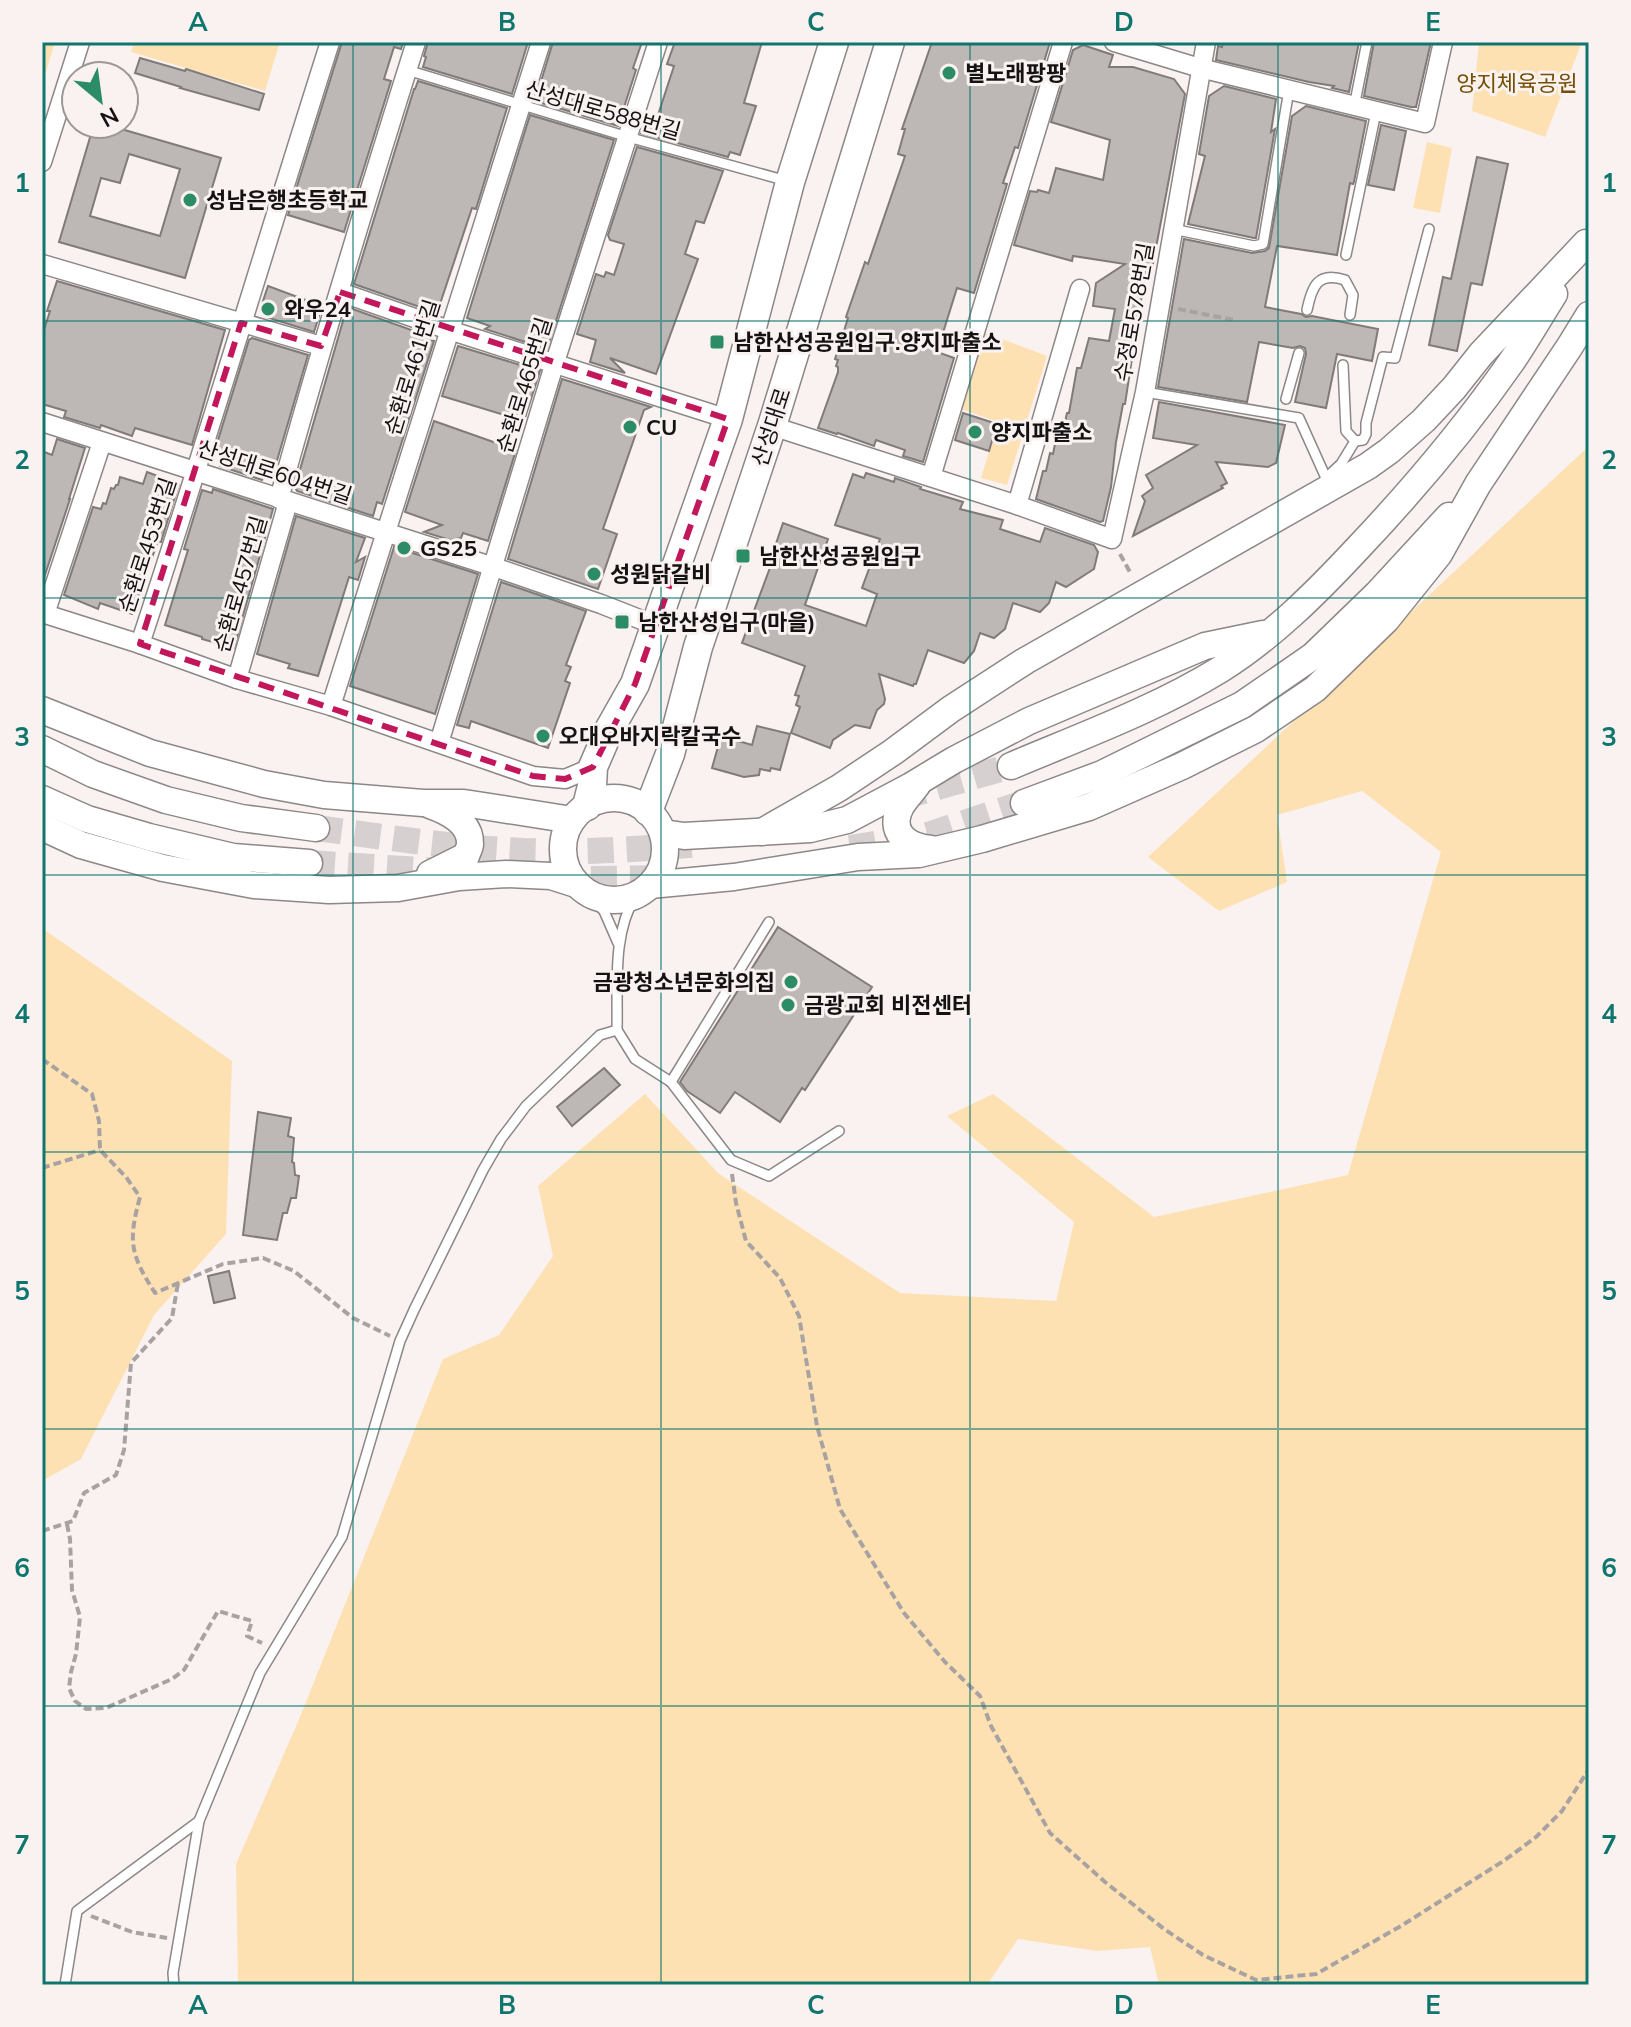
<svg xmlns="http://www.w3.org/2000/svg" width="1631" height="2027" font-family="Mulish,'Noto Sans KR',sans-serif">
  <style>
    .green { fill: #fee1b2 }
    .building { fill: #bdb8b5; stroke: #807b78; stroke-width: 2; fill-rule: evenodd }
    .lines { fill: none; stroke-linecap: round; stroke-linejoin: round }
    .secondary-tunnel { stroke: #d7d0d0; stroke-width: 26; stroke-dasharray: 26 13; stroke-linecap: butt }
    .lane-casing { stroke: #8d8787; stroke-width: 12 }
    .street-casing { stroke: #8d8787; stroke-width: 21 }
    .secondary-casing { stroke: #8d8787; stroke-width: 29 }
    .primary-casing { stroke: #8d8787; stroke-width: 31 }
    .path { stroke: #a8a2a2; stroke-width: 4; stroke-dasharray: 8 4; stroke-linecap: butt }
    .lane { stroke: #fff; stroke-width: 9 }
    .street { stroke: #fff; stroke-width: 18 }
    .secondary { stroke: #fff; stroke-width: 26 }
    .primary { stroke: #fff; stroke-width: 28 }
    .marked { fill: none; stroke: #c2185b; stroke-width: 6; stroke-dasharray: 16 10; stroke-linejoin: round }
    .grid { fill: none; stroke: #0f766e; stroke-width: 2; stroke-opacity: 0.55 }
    .poi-dot { fill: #2b8c65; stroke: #f9f2f1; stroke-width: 3 }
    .labels { text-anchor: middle; stroke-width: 6; stroke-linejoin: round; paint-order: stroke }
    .poi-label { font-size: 22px; font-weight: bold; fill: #141212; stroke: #f9f2f1; text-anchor: start }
    .park-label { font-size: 22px; fill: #735004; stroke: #f9f2f1 }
    .street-label { font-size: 22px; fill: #141212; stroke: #f9f2f1 }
    .neatline { fill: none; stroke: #0f766e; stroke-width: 3 }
    .grid-label { font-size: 26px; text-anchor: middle; font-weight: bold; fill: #0f766e }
  </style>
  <rect width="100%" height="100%" fill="#f9f2f1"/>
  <!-- green -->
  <g class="green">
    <path d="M42,42h13l-13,43z"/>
    <path d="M134,42h146l-15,49 -134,-39z"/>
    <path d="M1479,42h103l-37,95 -73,-26z"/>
    <path d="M1427,142l25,6 -12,65 -27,-5z"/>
    <path d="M981,331l66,25 -40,129 -26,-7 17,-56 -40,-14z"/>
    <path d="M1589,446v1539h-430l-9,-38 -53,4 -79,-12 -31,46h-749l-2,-121 64,-147 143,-358 56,-24 54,-79 -15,-70 107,-92 74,80 181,119 156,8 18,-79 -127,-106 46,-22 161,123 194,-42 93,-323 -79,-61 -85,24 10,67 -68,29 -71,-54z"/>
    <path d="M42,928l190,133 -6,173 -72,81 -73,144 -39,22z"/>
  </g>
  <!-- building -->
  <g class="building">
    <path d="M342,42h61l-2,7 -7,-2 -10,32 7,2 -47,151 -56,-17z"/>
    <path d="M428,42h100l-16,52 -89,-27 3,-10 -2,-1z"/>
    <path d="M553,42h89l-9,26 3,2 -18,56 -83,-25z"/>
    <path d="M675,42h87l-18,61 12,3 -16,49 -10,-3 -2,5 -87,-24 6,-18 10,3 17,-52 -7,-2z"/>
    <path d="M932,42h118l-32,106 -3,-1 -12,36 4,1 -33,109 -17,-5 -20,64 17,6 -31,104 -20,-6 2,-6 -29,-10 -2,6 -36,-13 -1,1 -19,-6 20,-56v-5l-2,-1 2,-6 -3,-1 13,-41 -2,-1 19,-55 3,2 37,-108 -7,-2 7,-25h-3z"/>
    <path d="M1223,42h136l-10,50 -17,-4 2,-2 -25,-4 -93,-22 2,-14 4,1z"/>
    <path d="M1374,42h57l-15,65h-5l-47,-11z"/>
    <path d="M1083,45l30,10 -4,12h24l41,12 11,15 -33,175 -6,-1 -21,136h-2l-7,38 -5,45 -8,34 -3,1 -64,-23 7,-28h3l4,-18 3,1 4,-20 5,1 5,-22h2l8,-45h4l8,-30 20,3 6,-32 -22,-3 3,-23 29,-19 -52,-8 -1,5 -58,-16 16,-54 7,1 1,-2 11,3 7,-25 47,12 7,-40 -59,-18 22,-72z"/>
    <path d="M140,58l45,13 1,-2 78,25 -5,16 -79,-22 1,-1 -46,-14z"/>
    <path d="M418,81l89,27 -31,101 -4,-1 -35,105 -83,-29 60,-195h1z"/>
    <path d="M1224,86l52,13 -5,33 4,-3 -19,109h-2l-66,-14 17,-68 -6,-2 10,-58z"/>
    <path d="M1306,106l60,15 -12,61 -1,2 -3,-1 -13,72 -60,-9 -12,61 36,7 5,3 6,-1 66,13 -6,32 -35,-7 -11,54 -31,-6 11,-48 -1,-6 -5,-2 -7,2 -34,-6 -12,60 -89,-15 26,-148 68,14 13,-2 4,-3 23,-132z"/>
    <path d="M530,115l84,25 -67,209 -62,-20 5,-3 -23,-8z"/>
    <path d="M94,124h10l117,34 -36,120 -126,-36zM129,154l51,15 -20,67 -70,-20 11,-38 19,5z"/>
    <path d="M1381,125l25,6 -12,59 -26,-5z"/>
    <path d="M637,147l86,24 -19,52 -8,-2 -11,33 13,5 -42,115 -46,-16 15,15 -35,-11 6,-22 -19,-6 19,-60 8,3 2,-5 8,3 10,-31 -14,-4 -2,-5z"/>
    <path d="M1477,157l31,7 -26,121 -11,-2 -14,68 -28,-6 14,-68 8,2z"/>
    <path d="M57,281l168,49 -33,115 -57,-17 -3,8 -31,-11 -1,3 -36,-11 2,-6 -24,-7v-68l8,-25h-3z"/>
    <path d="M268,286l54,20 -8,26 -48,-15 -5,-10z"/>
    <path d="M347,307l84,30 -1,3 4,1 -52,163 -5,-2 -4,14 -76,-25 -2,-4z"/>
    <path d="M252,338l56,17 -35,119 -8,-2 -3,8 -42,-14 2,-10 -8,-3 35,-113z"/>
    <path d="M458,346l82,25 -16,50 -82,-25z"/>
    <path d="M562,379l89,28 -7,3 -41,119 14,5 -19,55 -90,-30z"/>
    <path d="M1159,402l126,23 -9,38 -8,4 -52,-5 11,21 -6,3 2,2 -90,48 12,-35 -3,-5 11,-8 -7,-13 51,-30 -44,-7z"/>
    <path d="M963,413l34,11 -8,27 -34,-11z"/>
    <path d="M434,421l82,29 -28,91 -25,-8 -2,5 -11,2 -26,-8 18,-7 -37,-13z"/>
    <path d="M57,439l28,9 -16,51h1l-28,85v-133l10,4z"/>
    <path d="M147,472l32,12 -18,58 -3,-1 -26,73 -32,-11 -2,6 -34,-14 29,-88 8,2 2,-6 3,1 5,-16 3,1 2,-4h2l2,-8 23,7z"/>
    <path d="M866,473l28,9 1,-4 26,9 -1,2 43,13 -3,7 43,11 -3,9 40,13 5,-14 49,17 4,7 -4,17 -28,18 -10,-5 -7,21 -9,9 -27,-9 -8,26 -11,9 -14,-5 -6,18 -10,12 -36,-13 -12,34h-2l-1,2 -34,-12 6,25 -1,5 -7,6 -7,18 -15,-3 -22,15 -3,8 -39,-15 9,-26 -4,-2 3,-9 -4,-1 10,-29 -63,-23 29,-78 -2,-1 14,-41 45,16 -23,66 61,21 11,-32 -15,-6 18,-49 -45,-14 18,-51 11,4z"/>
    <path d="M213,489l60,20 -39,139 -32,-9v-2l-37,-12 23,-75 -4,-1 18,-59 10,3z"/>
    <path d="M296,516l69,22 -9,24 9,-5 -7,23 -9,-3 -31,99 -30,-8 2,-4 -33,-10z"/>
    <path d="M394,547l84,27 -43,140 -85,-28z"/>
    <path d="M501,582l85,29 -20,54 5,2 -6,14 5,2 -22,65 -77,-27 -2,7 -12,-3z"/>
    <path d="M757,726l33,8 -10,36 -9,-2 -1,3 -10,-2 -1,6 -15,2 -32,-9 9,-32 31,9z"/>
    <path d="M778,927l94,60 -67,103 -3,-2 -22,34 -45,-30 -15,21 -33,-22 -7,-9z"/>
    <path d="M604,1068l16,17 -48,41 -15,-19z"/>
    <path d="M258,1112l33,6 -3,18 6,2 -2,24 2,1 1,12 4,1 -3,22h-5l-4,15h-4l-6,27 -34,-5z"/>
    <path d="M229,1271l6,27 -21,5 -6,-27z"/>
  </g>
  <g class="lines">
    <!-- secondary-tunnel -->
    <g class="secondary-tunnel">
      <path d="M899,798l112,-32"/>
      <path d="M316,828c69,9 138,20 208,23 59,2 119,-2 178,-7"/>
      <path d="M850,848l78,-13 96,-32"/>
      <path d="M309,863l144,9"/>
      <path d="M552,877l35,2 86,-1"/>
    </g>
    <defs>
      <g id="lane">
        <path d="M407,70l221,67 159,44"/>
        <path d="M1354,107l13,-65"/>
        <path d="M1173,229l81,17 9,-2 26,-154"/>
        <path d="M1346,255l30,-143"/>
        <path d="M1307,310c5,-24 11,-39 38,-30l8,15 -3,20"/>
        <path d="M1145,392l154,26 27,60"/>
        <path d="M1286,399l13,-46"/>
        <path d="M1355,441l8,-1 3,-6v-11l17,-66 12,1 34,-129"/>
        <path d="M1325,479l16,-15 14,-23 -9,-10 -3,-66"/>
        <path d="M583,889l21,22 14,32"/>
        <path d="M617,1030l18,29 36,23 60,78 38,16 70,-45"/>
        <path d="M671,1082l98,-160"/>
        <path d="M65,1985l12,-74 122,-90"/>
        <path d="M174,1985l-1,-12 26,-152 61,-148 82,-136 58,-196 14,-31 69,-140 18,-31 25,-33 74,-71 17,-5c1,-46 -5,-96 19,-135"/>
      </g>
      <g id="street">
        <path d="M1114,42l86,26 225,55 18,-81"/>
        <path d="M42,162l38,-120"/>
        <path d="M42,264l279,82"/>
        <path d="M340,292l109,38 279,89"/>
        <path d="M42,422l452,145 107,37 56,22"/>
        <path d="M772,426l245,79 95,34 33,-147 61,-350"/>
        <path d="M931,477l132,-435"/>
        <path d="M279,499c42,-153 89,-305 137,-457"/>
        <path d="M1017,505l63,-216"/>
        <path d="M42,613l98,31 97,35 94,27 202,70 32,3 28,-12"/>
        <path d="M45,614l57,-172"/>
        <path d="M140,644c66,-199 126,-401 190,-602"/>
        <path d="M237,679l51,-177"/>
        <path d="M331,706l210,-664"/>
        <path d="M439,743l116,-381 103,-320"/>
      </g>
      <g id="secondary">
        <path d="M42,710l108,43 114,31 60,11 99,8h41l108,17"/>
        <path d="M42,749l51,25 73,26 75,18 75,10"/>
        <path d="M1011,766c71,-30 145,-57 210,-97 52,-33 95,-76 136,-120 56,-59 109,-122 155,-188 15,-22 28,-45 42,-67"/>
        <path d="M917,785c-5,7 -12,14 -16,21 -14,26 6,41 30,43"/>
        <circle cx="614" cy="849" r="51"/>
        <path d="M42,799l45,20 62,18 84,20 76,6"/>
        <path d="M1024,803l78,-29 140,-69 71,-49 64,-62 72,-78"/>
        <path d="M430,805c17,6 41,17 40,39 0,4 -3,8 -4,12l-36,18"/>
        <path d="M42,827l39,18 82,23 91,17 75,5 69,-2 61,-11 47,-3 45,2 25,8"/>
        <path d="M762,832l77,-44 54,-36 58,-43 74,-48 343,-195 21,-15 35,-31 30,-32 27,-34 105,-111"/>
        <path d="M663,833l21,3 126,-7 37,-9 64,-34 43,-26 75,-39 176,-75 58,-12"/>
        <path d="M650,885l84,-8 124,-20 61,-3 63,-15 107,-32 93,-41 74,-37 59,-40 71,-69 53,-66 39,-70 92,-138 19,-31"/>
      </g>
      <g id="primary">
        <path d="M587,806l5,-20 1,-19 16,-37 26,-46 93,-265 62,-237 44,-140"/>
        <path d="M648,811l22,-57 28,-107 74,-221 118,-384"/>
      </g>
    </defs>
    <!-- lane casing -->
    <use href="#lane" class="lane-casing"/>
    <!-- street casing -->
    <use href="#street" class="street-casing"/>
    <!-- secondary casing -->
    <use href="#secondary" class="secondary-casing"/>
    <!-- primary casing -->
    <use href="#primary" class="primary-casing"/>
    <!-- path -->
    <g class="path">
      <path d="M1178,309l56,11"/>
      <path d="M1120,554l11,20"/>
      <path d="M42,1059l50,35 7,27 1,29 26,27 14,20c-12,44 -10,57 15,96l68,-29 40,-6 31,13 59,47 37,18"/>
      <path d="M42,1168l58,-18"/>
      <path d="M732,1174l4,29 10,38 34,37 19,38 18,110 23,83 64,104 41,49 35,34 11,30 59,107 55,49 59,47 39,26 53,25 60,-6 85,-48 104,-66 31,-23 26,-26 27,-42"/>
      <path d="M67,1524l3,15 2,51 8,27 -4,37 -5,18 -2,16 6,13 11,8 20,-1 66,-29 12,-9 34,-59 34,10 -5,15 15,7"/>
      <path d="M42,1531l31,-10 11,-28 32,-18 8,-25 7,-87 41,-45 6,-35"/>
      <path d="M91,1916l41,16 35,6"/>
    </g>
    <!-- lane -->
    <use href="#lane" class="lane"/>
    <!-- street -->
    <use href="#street" class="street"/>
    <!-- secondary -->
    <use href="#secondary" class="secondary"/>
    <!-- primary -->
    <use href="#primary" class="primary"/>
  </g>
  <!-- marked area -->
  <path class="marked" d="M340,292l388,127 -93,265 -42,83 -28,12 -32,-3 -393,-132 101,-321 80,23z"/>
  <!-- grid -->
  <path class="grid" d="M353,42v1943M661,42v1943M970,42v1943M1278,42v1943M42,321h1547M42,598h1547M42,875h1547M42,1152h1547M42,1429h1547M42,1706h1547"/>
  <!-- markers -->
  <g class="poi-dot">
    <circle cx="949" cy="73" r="8"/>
    <circle cx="190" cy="200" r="8"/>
    <circle cx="268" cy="309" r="8"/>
    <rect x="709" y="334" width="16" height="16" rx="4"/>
    <circle cx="630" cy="427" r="8"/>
    <circle cx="975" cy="432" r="8"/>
    <circle cx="404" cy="548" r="8"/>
    <rect x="735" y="548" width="16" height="16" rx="4"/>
    <circle cx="594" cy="574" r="8"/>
    <rect x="614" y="614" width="16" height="16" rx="4"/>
    <circle cx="543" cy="736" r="8"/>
    <circle cx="791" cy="982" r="8"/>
    <circle cx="788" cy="1005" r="8"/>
  </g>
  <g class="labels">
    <!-- poi labels -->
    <g class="poi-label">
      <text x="965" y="81">별노래팡팡</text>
      <text x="206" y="208">성남은행초등학교</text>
      <text x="284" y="317">와우24</text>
      <text x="733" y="350">남한산성공원입구.양지파출소</text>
      <text x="646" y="435">CU</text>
      <text x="991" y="440">양지파출소</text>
      <text x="420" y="556">GS25</text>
      <text x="759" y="564">남한산성공원입구</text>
      <text x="610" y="582">성원닭갈비</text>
      <text x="638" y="630">남한산성입구(마을)</text>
      <text x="559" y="744">오대오바지락칼국수</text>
      <text x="775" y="990" text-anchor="end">금광청소년문화의집</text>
      <text x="804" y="1013">금광교회 비전센터</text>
    </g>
    <!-- park labels -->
    <g class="park-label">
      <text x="1517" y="91">양지체육공원</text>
    </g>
    <!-- street labels -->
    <g class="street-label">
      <text transform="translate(603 110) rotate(16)" y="8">산성대로588번길</text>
      <text transform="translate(1134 312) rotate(-80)" y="8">수정로578번길</text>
      <text transform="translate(412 367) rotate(-73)" y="8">순환로461번길</text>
      <text transform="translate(524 385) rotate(-73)" y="8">순환로465번길</text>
      <text transform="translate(771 427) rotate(-72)" y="8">산성대로</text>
      <text transform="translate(275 472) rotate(18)" y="8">산성대로604번길</text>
      <text transform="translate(147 545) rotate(-72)" y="8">순환로453번길</text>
      <text transform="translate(240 584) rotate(-74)" y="8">순환로457번길</text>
    </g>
  </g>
  <!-- border -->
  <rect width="1631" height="2027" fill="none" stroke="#f9f2f1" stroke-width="88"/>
  <!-- north arrow -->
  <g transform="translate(100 100) rotate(151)"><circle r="38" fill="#f9f2f1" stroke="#9d9898" stroke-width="2"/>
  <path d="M0-6L14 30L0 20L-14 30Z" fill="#2b8c65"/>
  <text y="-12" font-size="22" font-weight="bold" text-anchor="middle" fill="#141212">N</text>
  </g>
  <rect x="44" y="44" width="1543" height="1939" class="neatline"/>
  <g class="grid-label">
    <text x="198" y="31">A</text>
    <text x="507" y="31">B</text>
    <text x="816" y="31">C</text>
    <text x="1124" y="31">D</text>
    <text x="1433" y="31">E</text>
    <text x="22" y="192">1</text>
    <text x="1609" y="192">1</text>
    <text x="22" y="469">2</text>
    <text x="1609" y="469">2</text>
    <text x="22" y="746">3</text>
    <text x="1609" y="746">3</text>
    <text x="22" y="1023">4</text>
    <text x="1609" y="1023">4</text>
    <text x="22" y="1300">5</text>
    <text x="1609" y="1300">5</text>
    <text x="22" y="1577">6</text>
    <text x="1609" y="1577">6</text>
    <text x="22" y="1854">7</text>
    <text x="1609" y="1854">7</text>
    <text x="198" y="2014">A</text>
    <text x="507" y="2014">B</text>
    <text x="816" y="2014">C</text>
    <text x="1124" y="2014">D</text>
    <text x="1433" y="2014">E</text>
  </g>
</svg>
